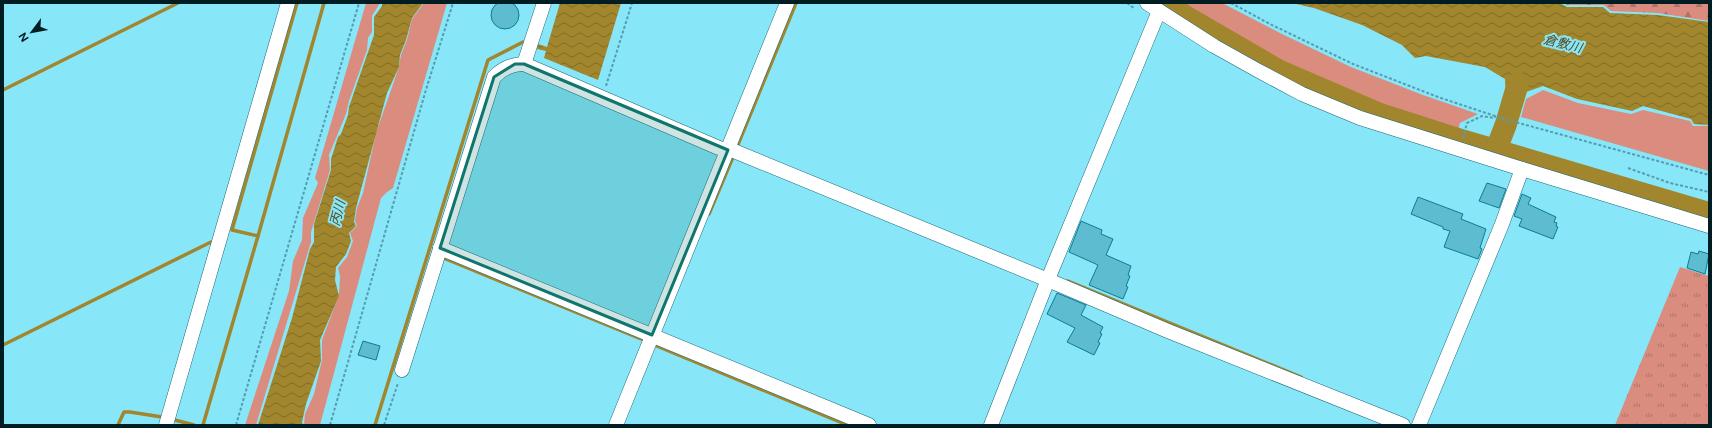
<svg xmlns="http://www.w3.org/2000/svg" width="1712" height="428" font-family="'Public Sans','Noto Sans JP',sans-serif">
  <style>
    .grass { fill: #da8d7e }
    .forest { fill: url(#forest-firs) }
    .park { fill: url(#park-tufts) }
    .water { fill: url(#water-waves) }
    .lines { fill: none; stroke-linecap: round; stroke-linejoin: round }
    .stream { stroke: #a1862d; stroke-width: 3.5 }
    .river { stroke: #a1862d; stroke-width: 22 }
    .building { fill: #5dbccf; stroke: #0b7e90 }
    .minor-casing { stroke: #1b6876; stroke-width: 15 }
    .path { stroke: #569dab; stroke-width: 2; stroke-dasharray: 3 2; stroke-linecap: butt }
    .minor { stroke: #fff; stroke-width: 14 }
    .marked { fill: #0f766e; fill-opacity: 0.2; stroke: #0f766e; stroke-width: 3; stroke-linejoin: round }
    .labels { text-anchor: middle; stroke-width: 4; stroke-linejoin: round; paint-order: stroke }
    .water-label { font-size: 13px; font-style: italic; fill: #57481a; stroke: #88e6f9 }
  </style>
  <defs>
    <pattern id="forest-firs" width="22" height="20" patternUnits="userSpaceOnUse"><rect width="22" height="20" fill="#da8d7e"/><path d="M5 1l3.5 6h-7zM16 11l3.5 6h-7z" fill="#ae7367"/></pattern>
    <pattern id="park-tufts" width="24" height="20" patternUnits="userSpaceOnUse"><rect width="24" height="20" fill="#da8d7e"/><path d="M3 7l-1-3M5 7V3M7 7l1-3M15 17l-1-3M17 17v-4M19 17l1-3" fill="none" stroke="#ae7367"/></pattern>
    <pattern id="water-waves" width="16" height="10" patternUnits="userSpaceOnUse"><rect width="16" height="10" fill="#a1862d"/><path d="M0 5q4-4 8 0t8 0" fill="none" stroke="#816d26"/></pattern>
  </defs>
  <rect width="100%" height="100%" fill="#88e6f9"/>
  <!-- grass -->
  <g class="grass">
    <path d="M366,3h14l-8,13v16l-4,6 -1,12 -18,51 -3,13 -17,41 1,15 -19,62v10l-55,183h-11l44,-134 4,-30 9,-21 1,-22 15,-35 -3,-5z"/>
    <path d="M424,3h23l-54,185 -6,4 -6,6 -61,227h-16l1,-11 9,-20 8,-34v-20l17,-45 1,-19 -2,-8 9,-11 6,-16 -3,-8 7,-7 -2,-5 2,-13 6,-15 13,-60 23,-66 2,-12 6,-15 5,-21z"/>
    <path d="M1176,3h46l60,31 69,33 72,28 55,19 -18,9 -2,8 -70,-21 -64,-27 -47,-21 -48,-25z"/>
    <path d="M1543,90l35,13 53,11 12,-4 47,11 3,5h16v45l-188,-54 5,-18z"/>
  </g>
  <!-- forest -->
  <path class="forest" d="M1564,3h145v18l-52,-8 -46,-2 -7,-6h-37z"/>
  <!-- park -->
  <path class="park" d="M1680,267l29,9v149h-94z"/>
  <!-- water -->
  <g class="water">
    <path d="M382,3h41l-11,15 -6,22 -6,15 -1,12 -12,26 -31,115 -2,14 2,4 -7,7 2,8 -5,13 -10,13 -1,13 4,16 -19,44 1,21 -15,43 -4,18 1,3h-45l34,-107 18,-69 4,-7v-18l17,-54v-11l7,-22 3,-3 7,-19 1,-8 12,-35 13,-37v-18l8,-11z"/>
    <path d="M560,3h61l-23,77 -54,-22 2,-7 -9,-2 1,-5 9,3z"/>
    <path d="M1292,3h268l7,4h36l7,6 48,2 51,7v103l-15,-1 -3,-5 -48,-13 -11,5 -55,-12 -34,-13 -20,7 -7,17 -5,3 -4,-1 -2,-33 -20,-12 -59,-11 -11,2 -13,-13 -40,-20 -48,-17z"/>
  </g>
  <g class="lines">
    <!-- stream -->
    <g class="stream">
      <path d="M3,90l175,-87"/>
      <path d="M737,147l59,-144"/>
      <path d="M709,214l24,-57"/>
      <path d="M258,236l66,-233"/>
      <path d="M441,257l205,84"/>
      <path d="M1068,281l233,96"/>
      <path d="M652,344l195,81"/>
      <path d="M3,345l208,-103"/>
      <path d="M171,419l23,6"/>
      <path d="M118,425l6,-13h6l32,5"/>
      <path d="M203,425l55,-189 -26,-6 65,-227"/>
      <path d="M375,425l113,-365 35,-18 5,1"/>
    </g>
    <!-- river -->
    <g class="river">
      <path d="M1166,3l19,13 93,54 102,44 78,25 251,74"/>
      <path d="M1496,150l10,-26 12,-41"/>
    </g>
  </g>
  <!-- building -->
  <g class="building">
    <circle cx="505" cy="15" r="14"/>
    <path d="M1487,183l19,6 -7,19 -20,-7z"/>
    <path d="M1522,194l9,4 -3,6 28,13 -2,5 3,1 -1,3 2,1 -5,12 -34,-13 3,-7 -8,-3z"/>
    <path d="M1418,197l45,17 -2,5 25,10 -6,19 2,1 -4,10 -34,-12 6,-16 -7,-2v-2l-32,-13z"/>
    <path d="M1081,221l21,9 -1,4 12,5 -7,16 25,11 -3,9 2,1 -4,10 2,1 -5,12 -34,-14 9,-20 -29,-13z"/>
    <path d="M1699,251l10,3 -4,20 -18,-6 4,-16 7,2z"/>
    <path d="M1057,293l29,12 -5,10 22,12 -3,6 2,1 -4,8 2,1 -6,12 -27,-13 8,-14 -28,-14z"/>
    <path d="M363,341l17,5 -4,14 -18,-5z"/>
  </g>
  <g class="lines">
    <defs>
      <g id="minor">
        <path d="M544,3l-20,61 195,84 15,3 314,129 120,51 235,94"/>
        <path d="M1147,3l67,43 43,24 45,24 58,24 162,51 187,57"/>
        <path d="M440,248l429,177"/>
        <path d="M402,370l92,-293c8,-8 19,-13 30,-13"/>
        <path d="M166,425l122,-422"/>
        <path d="M616,425l171,-422"/>
        <path d="M991,425l60,-153 108,-261"/>
        <path d="M1419,425l83,-201 20,-55"/>
      </g>
    </defs>
    <!-- minor casing -->
    <use href="#minor" class="minor-casing"/>
    <!-- path -->
    <g class="path">
      <path d="M1127,3l8,6"/>
      <path d="M1231,3l39,21 83,40 85,33 66,22 205,56"/>
      <path d="M606,86l26,-83"/>
      <path d="M1463,138l4,-15 15,-7 12,2 2,-2"/>
      <path d="M1628,168l42,15 39,9"/>
      <path d="M236,425l123,-422"/>
      <path d="M330,425l95,-332 28,-90"/>
      <path d="M384,425l14,-42"/>
    </g>
    <!-- minor -->
    <use href="#minor" class="minor"/>
  </g>
  <!-- marked area -->
  <path class="marked" d="M515,64h9l204,86 -76,185 -212,-87 54,-171z"/>
  <g class="labels">
    <!-- water labels -->
    <g class="water-label">
      <text transform="translate(1563 43) rotate(14)" y="5">倉敷川</text>
      <text transform="translate(337 213) rotate(-75)" y="5">丙川</text>
    </g>
  </g>
  <!-- border -->
  <rect width="1712" height="428" fill="none" stroke="#001d23" stroke-width="8"/>
  <!-- north arrow -->
  <g transform="translate(32 32) rotate(238)" stroke="#88e6f9" stroke-width="3" paint-order="stroke">
  <path d="M0-3L7 15L0 10L-7 15Z" fill="#001d23"/>
  <text y="-6" font-size="11" font-weight="bold" text-anchor="middle" fill="#001d23">N</text>
  </g>
</svg>
